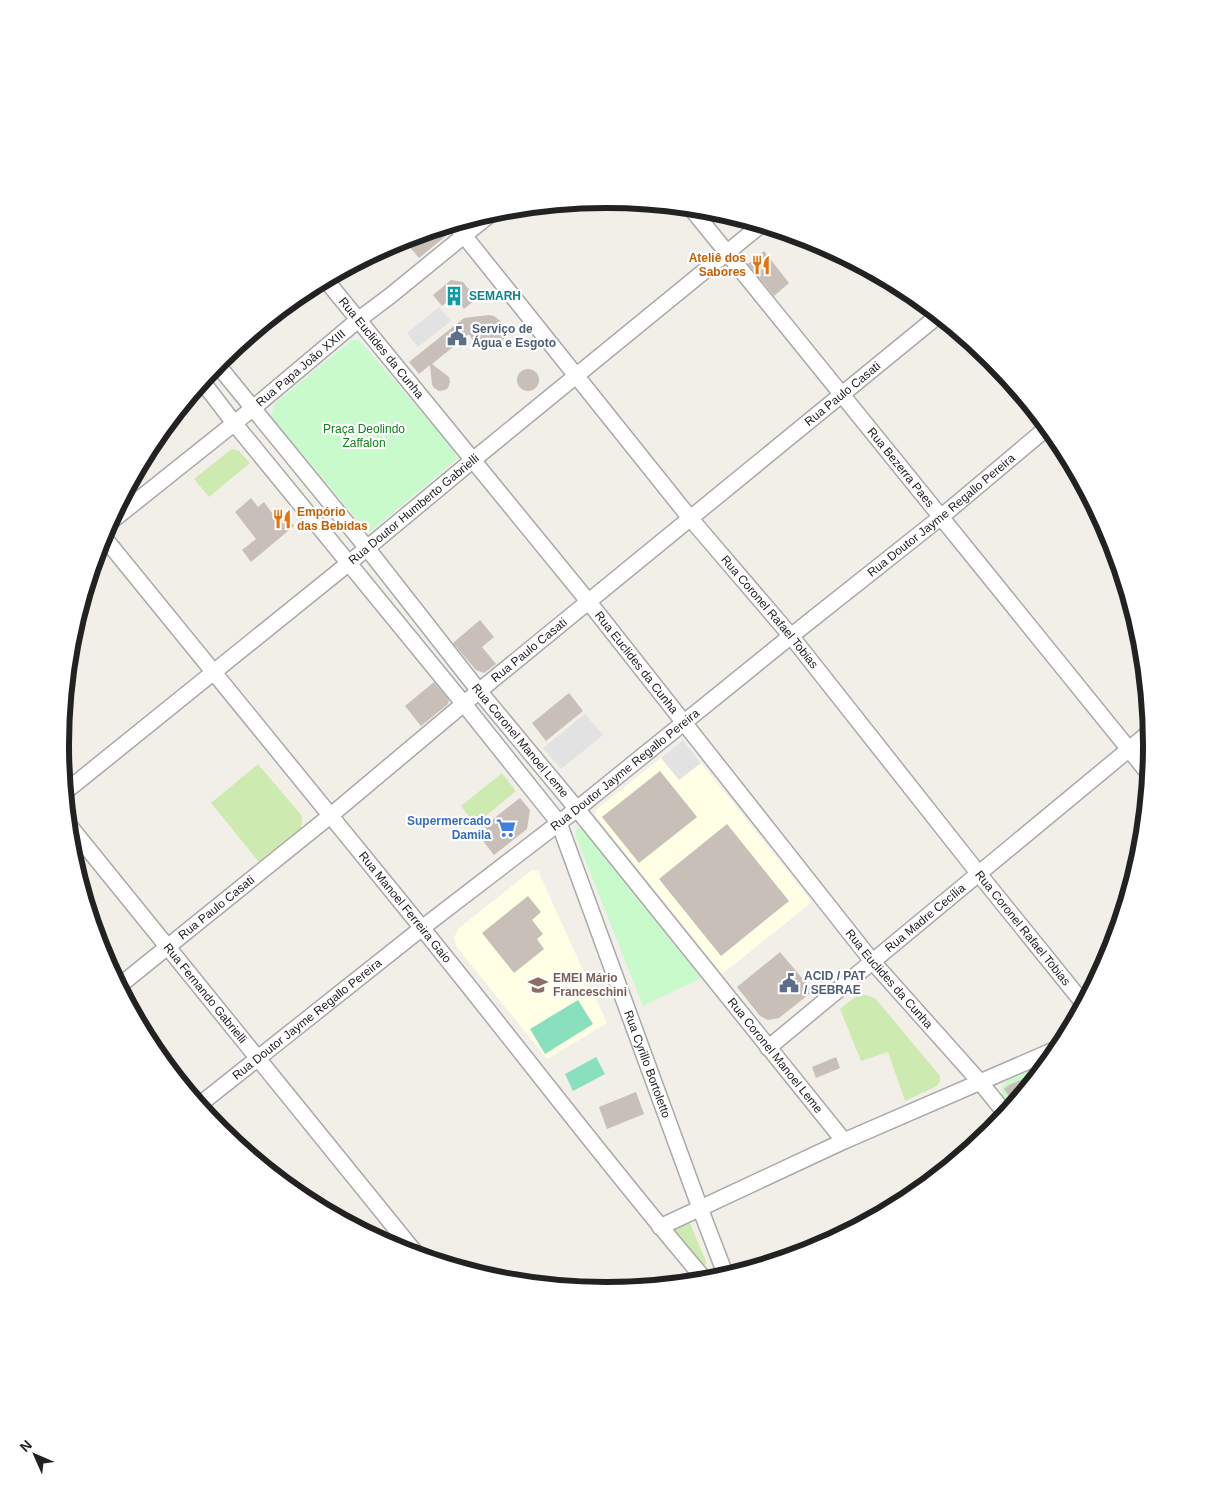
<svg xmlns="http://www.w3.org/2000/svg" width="1212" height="1490" font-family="Arial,sans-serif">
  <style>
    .education { fill: #ffffe5 }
    .grass { fill: #cdebb0 }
    .park { fill: #c8facc }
    .pitch { fill: #88e0be }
    .parking { fill: #e2e2e2 }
    .building { fill: #c7bfb8 }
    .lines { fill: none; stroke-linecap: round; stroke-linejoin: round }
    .minor-casing { stroke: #a9a9a9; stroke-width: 18 }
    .minor { stroke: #fff; stroke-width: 15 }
    .labels { text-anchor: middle; stroke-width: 4.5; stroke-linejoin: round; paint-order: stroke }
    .food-label { font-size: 12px; font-weight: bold; fill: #c56008; stroke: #fff; text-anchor: end }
    .culture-label { font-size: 12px; font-weight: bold; fill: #0d838f; stroke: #fff; text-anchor: start }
    .service-label { font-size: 12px; font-weight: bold; fill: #4e5e75; stroke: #fff; text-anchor: start }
    .street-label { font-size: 12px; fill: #222; stroke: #fff }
    .park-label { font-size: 12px; fill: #0c8416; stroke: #fff }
    .shop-label { font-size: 12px; font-weight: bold; fill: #366cbe; stroke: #fff; text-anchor: end }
    .education-label { font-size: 12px; font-weight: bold; fill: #785e54; stroke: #fff; text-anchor: start }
    .rim { fill: none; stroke: #222; stroke-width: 6 }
  </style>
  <rect width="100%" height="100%" fill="#f2efe9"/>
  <!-- education -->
  <g class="education">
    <path d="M683,740l129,162 -90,72 -126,-158v-6z"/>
    <path d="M532,870l6,1 69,152 -60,36 -91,-113 -2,-8 4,-9z"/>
  </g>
  <!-- grass -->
  <g class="grass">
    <path d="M233,449l6,2 11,12 -41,34 -15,-18 35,-28z"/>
    <path d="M258,764l44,52 -1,12 -42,34 -48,-59z"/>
    <path d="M502,773l14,18 -41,34 -14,-19z"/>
    <path d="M858,995h8l9,3 65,78v6l-5,5 -30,14 -17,-49 -27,9 -21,-52z"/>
    <path d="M686,1220l4,3 17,41 -4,2 -30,-35 1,-5z"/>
  </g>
  <!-- park -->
  <g class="park">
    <path d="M352,340h7l95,110 3,9 -86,72 -5,-1 -95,-113 3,-13z"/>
    <path d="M580,828l6,5 115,145 -58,28 -68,-172 2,-5z"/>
    <path d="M1050,1060l-38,47c-8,-10 -16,-16 -5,-26z"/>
  </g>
  <!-- pitch -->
  <g class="pitch">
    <path d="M578,1000l15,24 -48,30 -15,-25z"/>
    <path d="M596,1057l9,17 -32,17 -8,-17z"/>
  </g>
  <!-- parking -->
  <g class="parking">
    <path d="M439,307l12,14 -33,26 -11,-14z"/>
    <path d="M585,714l18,21 -42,34 -18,-21z"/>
    <path d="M683,740l18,23 -22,17 -18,-22z"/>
  </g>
  <!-- building -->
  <g class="building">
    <path d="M441,227l6,8 -28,23 -16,-19z"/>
    <path d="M764,251l25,32 -15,13 -26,-32z"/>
    <path d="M451,280l12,2 13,17 -12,10 -10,-13 -12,10 -9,-11z"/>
    <path d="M489,315l5,1 9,7 3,11 -2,5 -3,5 -4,4 -12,2 -10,-6 -6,-10 -37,30 17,13 1,5 -2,6 -3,2 -6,1 -6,-4 -1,-3 -2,-19 -11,9 -10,-12 55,-44z"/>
    <circle cx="528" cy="380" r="11"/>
    <path d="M251,498l7,9 6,-5 8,11 6,-6 16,19 -43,36 -9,-12 14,-11 -21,-27z"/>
    <path d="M480,620l14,17 -12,10 14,17 -12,9 -8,-3 -23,-27z"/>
    <path d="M434,682l15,18 -1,4 -27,22 -16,-20z"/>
    <path d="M569,693l14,18 -37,30 -14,-18z"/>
    <path d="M660,771l37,46 -58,46 -37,-46z"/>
    <path d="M520,798l10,12 -3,19 -33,26 -14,-18 8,-6 -4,-5z"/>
    <path d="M727,824l62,77 -68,55 -62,-77z"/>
    <path d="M528,896l13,16 -9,8 11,14 -6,5 7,10 -30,24 -32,-40z"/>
    <path d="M780,952l33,39 -34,27 -11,2 -8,-4 -23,-29z"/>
    <path d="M836,1057l4,11 -24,10 -4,-11z"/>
    <path d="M1043,1070l-24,29 -5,5 -10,-15 5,-4z"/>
    <path d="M636,1092l8,22 -37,15 -8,-22z"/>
  </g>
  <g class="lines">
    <defs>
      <g id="minor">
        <path id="s1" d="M690,207l459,567"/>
        <path id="s2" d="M454,223l236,295 101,118 188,238 105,130"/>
        <path id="s3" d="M325,279l263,322 284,360 108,121 26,32"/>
        <path id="s4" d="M216,363l151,185 112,143 98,118 267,332"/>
        <path id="s5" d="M202,381l32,42 230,281 95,119 141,385 26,68"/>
        <path id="s6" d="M108,524l144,-115 106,-89 32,-24 103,-84"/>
        <path id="s7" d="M102,535c106,132 214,262 320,393 95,117 186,238 284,353"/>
        <path id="s8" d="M65,792l284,-229 124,-103 289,-236"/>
        <path id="s9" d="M68,824l350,432"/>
        <path id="s10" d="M119,986l211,-170 149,-125 460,-376"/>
        <path id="s11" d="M768,1048l383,-317"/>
        <path id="s12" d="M199,1105l223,-177 155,-119 214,-173 150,-119 107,-90"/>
        <path d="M660,1227l184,-86 217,-94"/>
      </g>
    </defs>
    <!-- minor casing -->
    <use href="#minor" class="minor-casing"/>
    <!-- minor -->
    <use href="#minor" class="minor"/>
  </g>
  <!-- icons -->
  <defs>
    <symbol id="restaurant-bare" viewBox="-9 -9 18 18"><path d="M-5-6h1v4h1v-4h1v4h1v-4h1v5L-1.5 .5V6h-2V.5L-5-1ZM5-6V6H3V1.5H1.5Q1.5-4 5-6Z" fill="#e8710a" stroke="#fff" stroke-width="2.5" paint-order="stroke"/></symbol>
    <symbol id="building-bare" viewBox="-9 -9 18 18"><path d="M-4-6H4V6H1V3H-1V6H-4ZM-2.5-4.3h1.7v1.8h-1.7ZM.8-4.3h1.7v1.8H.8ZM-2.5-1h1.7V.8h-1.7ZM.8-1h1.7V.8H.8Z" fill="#0f9aa8" stroke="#fff" stroke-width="2.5" paint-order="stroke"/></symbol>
    <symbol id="civic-bare" viewBox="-9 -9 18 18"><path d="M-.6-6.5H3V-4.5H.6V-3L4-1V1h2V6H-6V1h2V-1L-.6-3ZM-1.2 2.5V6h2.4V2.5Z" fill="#5c6f8a" stroke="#fff" stroke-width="2.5" paint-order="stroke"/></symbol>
    <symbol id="supermarket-bare" viewBox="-9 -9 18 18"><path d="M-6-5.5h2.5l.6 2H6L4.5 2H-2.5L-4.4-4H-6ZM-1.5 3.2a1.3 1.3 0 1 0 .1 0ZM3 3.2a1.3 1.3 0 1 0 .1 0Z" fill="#3f7fe0" stroke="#fff" stroke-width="2.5" paint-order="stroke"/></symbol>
    <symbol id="school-bare" viewBox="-9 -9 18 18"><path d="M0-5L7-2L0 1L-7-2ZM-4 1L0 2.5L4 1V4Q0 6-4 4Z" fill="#8d6e63" stroke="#fff" stroke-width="2.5" paint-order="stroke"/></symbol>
  </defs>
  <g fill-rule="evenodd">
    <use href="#restaurant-bare" x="747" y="251" width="28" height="28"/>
    <use href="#building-bare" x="440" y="282" width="28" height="28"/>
    <use href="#civic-bare" x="443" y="322" width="28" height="28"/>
    <use href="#restaurant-bare" x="268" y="505" width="28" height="28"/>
    <use href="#supermarket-bare" x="492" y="814" width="28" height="28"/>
    <use href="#civic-bare" x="775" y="969" width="28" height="28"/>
    <use href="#school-bare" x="524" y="971" width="28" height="28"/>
  </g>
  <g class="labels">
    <!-- food labels -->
    <g class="food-label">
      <text x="746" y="262">Ateliê dos<tspan x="746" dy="14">Sabores</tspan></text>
      <text x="297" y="516" text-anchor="start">Empório<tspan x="297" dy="14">das Bebidas</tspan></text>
    </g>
    <!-- culture labels -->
    <g class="culture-label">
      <text x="469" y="300">SEMARH</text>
    </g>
    <!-- service labels -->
    <g class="service-label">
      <text x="472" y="333">Serviço de<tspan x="472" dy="14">Água e Esgoto</tspan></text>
      <text x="804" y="980">ACID / PAT<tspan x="804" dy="14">/ SEBRAE</tspan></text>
    </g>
    <!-- street labels -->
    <g class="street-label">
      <text dy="4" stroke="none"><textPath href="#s3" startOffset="89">Rua Euclides da Cunha</textPath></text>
      <text dy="4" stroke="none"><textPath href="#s6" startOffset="248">Rua Papa João XXIII</textPath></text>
      <text dy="4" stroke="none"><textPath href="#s10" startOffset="935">Rua Paulo Casati</textPath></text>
      <text dy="4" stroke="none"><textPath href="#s1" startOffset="335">Rua Bezerra Paes</textPath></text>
      <text dy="4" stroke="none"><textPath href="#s8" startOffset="449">Rua Doutor Humberto Gabrielli</textPath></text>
      <text dy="4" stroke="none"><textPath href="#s12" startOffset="948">Rua Doutor Jayme Regallo Pereira</textPath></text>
      <text dy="4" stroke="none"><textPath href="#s2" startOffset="501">Rua Coronel Rafael Tobias</textPath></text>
      <text dy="4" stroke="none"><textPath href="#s10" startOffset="530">Rua Paulo Casati</textPath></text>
      <text dy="4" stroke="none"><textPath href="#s3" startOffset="494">Rua Euclides da Cunha</textPath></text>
      <text dy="4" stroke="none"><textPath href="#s4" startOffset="485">Rua Coronel Manoel Leme</textPath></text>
      <text dy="4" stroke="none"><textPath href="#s12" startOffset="542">Rua Doutor Jayme Regallo Pereira</textPath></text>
      <text dy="4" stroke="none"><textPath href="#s10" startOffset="125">Rua Paulo Casati</textPath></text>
      <text dy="4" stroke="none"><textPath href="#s7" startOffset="480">Rua Manoel Ferreira Gaio</textPath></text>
      <text dy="4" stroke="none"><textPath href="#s11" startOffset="204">Rua Madre Cecília</textPath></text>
      <text dy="4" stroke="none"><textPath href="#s2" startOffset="906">Rua Coronel Rafael Tobias</textPath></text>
      <text dy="4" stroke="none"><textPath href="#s3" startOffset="899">Rua Euclides da Cunha</textPath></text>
      <text dy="4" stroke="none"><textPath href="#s9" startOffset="218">Rua Fernando Gabrielli</textPath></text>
      <text dy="4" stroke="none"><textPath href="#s12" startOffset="138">Rua Doutor Jayme Regallo Pereira</textPath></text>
      <text dy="4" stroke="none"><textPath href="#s4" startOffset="890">Rua Coronel Manoel Leme</textPath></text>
      <text dy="4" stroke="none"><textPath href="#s5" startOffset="825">Rua Cyrillo Bortoletto</textPath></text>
    </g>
    <!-- park labels -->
    <g class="park-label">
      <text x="364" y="433">Praça Deolindo<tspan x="364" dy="14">Zaffalon</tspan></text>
    </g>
    <!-- shop labels -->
    <g class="shop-label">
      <text x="491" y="825">Supermercado<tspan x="491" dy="14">Damila</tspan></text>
    </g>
    <!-- education labels -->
    <g class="education-label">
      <text x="553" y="982">EMEI Mário<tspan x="553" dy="14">Franceschini</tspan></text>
    </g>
  </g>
  <!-- crop -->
  <path d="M0 0H1212V1490H0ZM69 745a537 537 0 1 1 1074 0a537 537 0 1 1-1074 0Z" fill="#fff" fill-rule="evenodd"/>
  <path class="rim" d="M69 745a537 537 0 1 1 1074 0a537 537 0 1 1-1074 0Z"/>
  <!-- north arrow -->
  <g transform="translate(35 1455) rotate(315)" stroke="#ffffff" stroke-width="4" paint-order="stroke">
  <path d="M0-4L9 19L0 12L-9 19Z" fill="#222222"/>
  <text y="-8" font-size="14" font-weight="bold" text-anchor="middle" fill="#222222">N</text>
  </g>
</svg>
